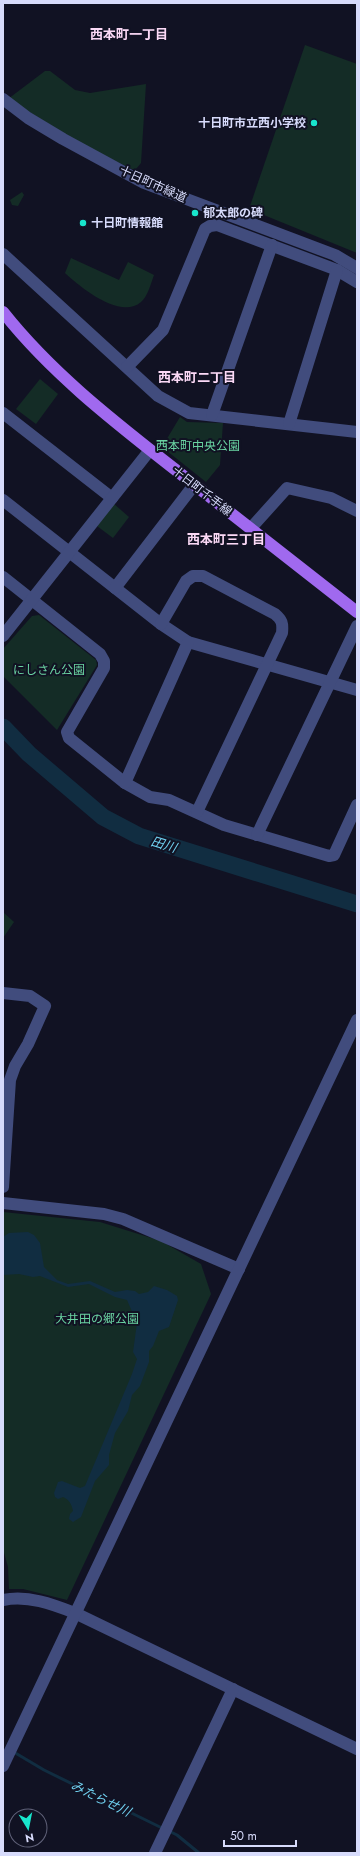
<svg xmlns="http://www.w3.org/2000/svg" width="360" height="1856" font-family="Jost,'Noto Sans JP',sans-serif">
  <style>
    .green { fill: #142c26 }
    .water { fill: #112d41 }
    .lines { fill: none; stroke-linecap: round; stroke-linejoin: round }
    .stream { stroke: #112d41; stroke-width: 3 }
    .river { stroke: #112d41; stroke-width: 17 }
    .minor { stroke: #414c7d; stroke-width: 12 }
    .major { stroke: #a069ef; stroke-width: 12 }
    .poi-dot { fill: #18e5cc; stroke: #111223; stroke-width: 1.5 }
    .labels { text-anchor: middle; stroke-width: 4; stroke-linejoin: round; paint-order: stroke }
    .poi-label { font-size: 12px; font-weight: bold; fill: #d7dbfb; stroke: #111223; text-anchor: start }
    .street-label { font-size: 12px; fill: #d7dbfb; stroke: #111223 }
    .park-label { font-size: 12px; fill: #6ad3a2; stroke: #111223 }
    .neighbourhood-label { font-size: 13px; font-weight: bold; fill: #fbd9f6; stroke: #111223 }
    .water-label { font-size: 13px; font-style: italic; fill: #70d1f0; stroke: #111223 }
  </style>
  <rect width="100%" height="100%" fill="#111223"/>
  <!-- green -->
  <g class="green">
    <path d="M305,45l52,19v189l-108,-44z"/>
    <path d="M45,71h5l25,19 15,3 56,-9 -5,79 -5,6h-4c-44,-20 -83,-45 -124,-70z"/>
    <path d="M22,192l2,3 -6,11 -6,-1 -2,-5z"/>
    <path d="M71,258l48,22 9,-18 26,13c-3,8 -6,21 -13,27 -21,18 -61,-15 -76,-29z"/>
    <path d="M40,379l18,15 -22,30 -20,-15z"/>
    <path d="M180,417l7,5 36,1 -3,42 -14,17 -44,-35z"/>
    <path d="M114,504l15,13 -16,21 -16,-12z"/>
    <path d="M39,615l57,45 1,5 -40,65 -54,-54v-27l29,-33z"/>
    <path d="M3,912l11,10 -11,16z"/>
    <path d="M3,1212l97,10 61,19 40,23 10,30 -144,306 -44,-11h-14l-1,-22 -5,-18z"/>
  </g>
  <!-- water -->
  <path class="water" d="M28,1232l6,3 6,8 4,24 13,13 11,4 22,-3 25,11 12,-2 8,1 4,3 9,-2 6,-6 13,4 10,6 1,4 -9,27 -10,4 -6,15 -4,5v11l-9,24 -8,9 -4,16 -13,22 -6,22v10l-14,16 -14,36 -8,5 -4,-3 1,-5 3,-3c-1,-6 -4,-12 -10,-14l-5,2 -3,-2 -1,-4 4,-11 4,-1 18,7 5,-2 47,-112 5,-15 -4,-7 4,-29 -10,-23 -12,-3 -26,-13 -21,3 -28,-11 -7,1 -14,-3 -16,1v-38l6,-4z"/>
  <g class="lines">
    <!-- stream -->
    <g class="stream">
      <path d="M12,1751l32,19 120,59"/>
      <path d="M169,1831l8,4 22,18"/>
    </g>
    <!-- river -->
    <path class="river" d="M3,727l26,27 74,63 36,19 218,68"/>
    <!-- minor -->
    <g class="minor">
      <path d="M3,99l25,19 35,21 81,44 191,72 22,13"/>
      <path d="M3,254l155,142 31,17 168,19"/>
      <path d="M127,367l36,-37 42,-101 5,-3 7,-1 120,45 20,12"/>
      <path d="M3,413l109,85"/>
      <path d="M212,415l60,-170"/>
      <path d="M289,424l48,-154"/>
      <path d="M3,500l158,124 27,18 169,48"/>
      <path d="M251,528l36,-40 44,10 26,13"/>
      <path d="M3,577l97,77 4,7v7l-37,64 2,6 56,45 25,14 19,3 55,25 105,31 5,-1 23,-50"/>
      <path d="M115,588l79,-103"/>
      <path d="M161,624l25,-43 7,-5h10l72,38c7,6 8,9 7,19l-85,179"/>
      <path d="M3,636l147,-186"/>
      <path d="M125,783l63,-141"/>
      <path d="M257,835l100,-209"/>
      <path d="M3,993l27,3 15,10 -17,38 -13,22 -5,14 -7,107"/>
      <path d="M3,1203l101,11 19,5 116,50"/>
      <path d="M3,1600c25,-5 49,4 72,13l282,136"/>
      <path d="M3,1766l354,-746"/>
      <path d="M155,1853l78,-164"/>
    </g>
    <!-- major -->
    <path class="major" d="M3,312c49,62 113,111 174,159 60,47 120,94 180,141"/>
  </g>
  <!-- markers -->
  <g class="poi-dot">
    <circle cx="314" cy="123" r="4"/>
    <circle cx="195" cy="213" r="4"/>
    <circle cx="83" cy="223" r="4"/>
  </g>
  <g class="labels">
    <!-- poi labels -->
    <g class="poi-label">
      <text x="306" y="127" text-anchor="end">十日町市立西小学校</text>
      <text x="203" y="217">郁太郎の碑</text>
      <text x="91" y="227">十日町情報館</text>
    </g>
    <!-- street labels -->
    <g class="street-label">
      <text transform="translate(153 184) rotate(24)" y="4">十日町市緑道</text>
      <text transform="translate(202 491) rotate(38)" y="4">十日町千手線</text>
    </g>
    <!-- park labels -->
    <g class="park-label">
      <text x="198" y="450">西本町中央公園</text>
      <text x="49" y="674">にしさん公園</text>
      <text x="97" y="1323">大井田の郷公園</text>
    </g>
    <!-- neighbourhood labels -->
    <g class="neighbourhood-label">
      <text x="129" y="39">西本町一丁目</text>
      <text x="197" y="382">西本町二丁目</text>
      <text x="226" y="544">西本町三丁目</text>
    </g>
    <!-- water labels -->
    <g class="water-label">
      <text transform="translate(164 844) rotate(17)" y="5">田川</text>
      <text transform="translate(101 1798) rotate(26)" y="5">みたらせ川</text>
    </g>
  </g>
  <!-- border -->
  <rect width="360" height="1856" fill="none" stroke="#d7dbfb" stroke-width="8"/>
  <!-- north arrow -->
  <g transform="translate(28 1828) rotate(170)"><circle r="19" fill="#111223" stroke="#606279"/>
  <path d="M0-3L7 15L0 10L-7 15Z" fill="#18e5cc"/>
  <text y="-6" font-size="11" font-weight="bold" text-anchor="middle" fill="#d7dbfb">N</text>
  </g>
  <!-- scale -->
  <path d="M224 1840v6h72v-6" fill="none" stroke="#d7dbfb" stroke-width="2"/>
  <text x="230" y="1840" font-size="12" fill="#d7dbfb" stroke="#111223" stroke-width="3" paint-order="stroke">50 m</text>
</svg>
